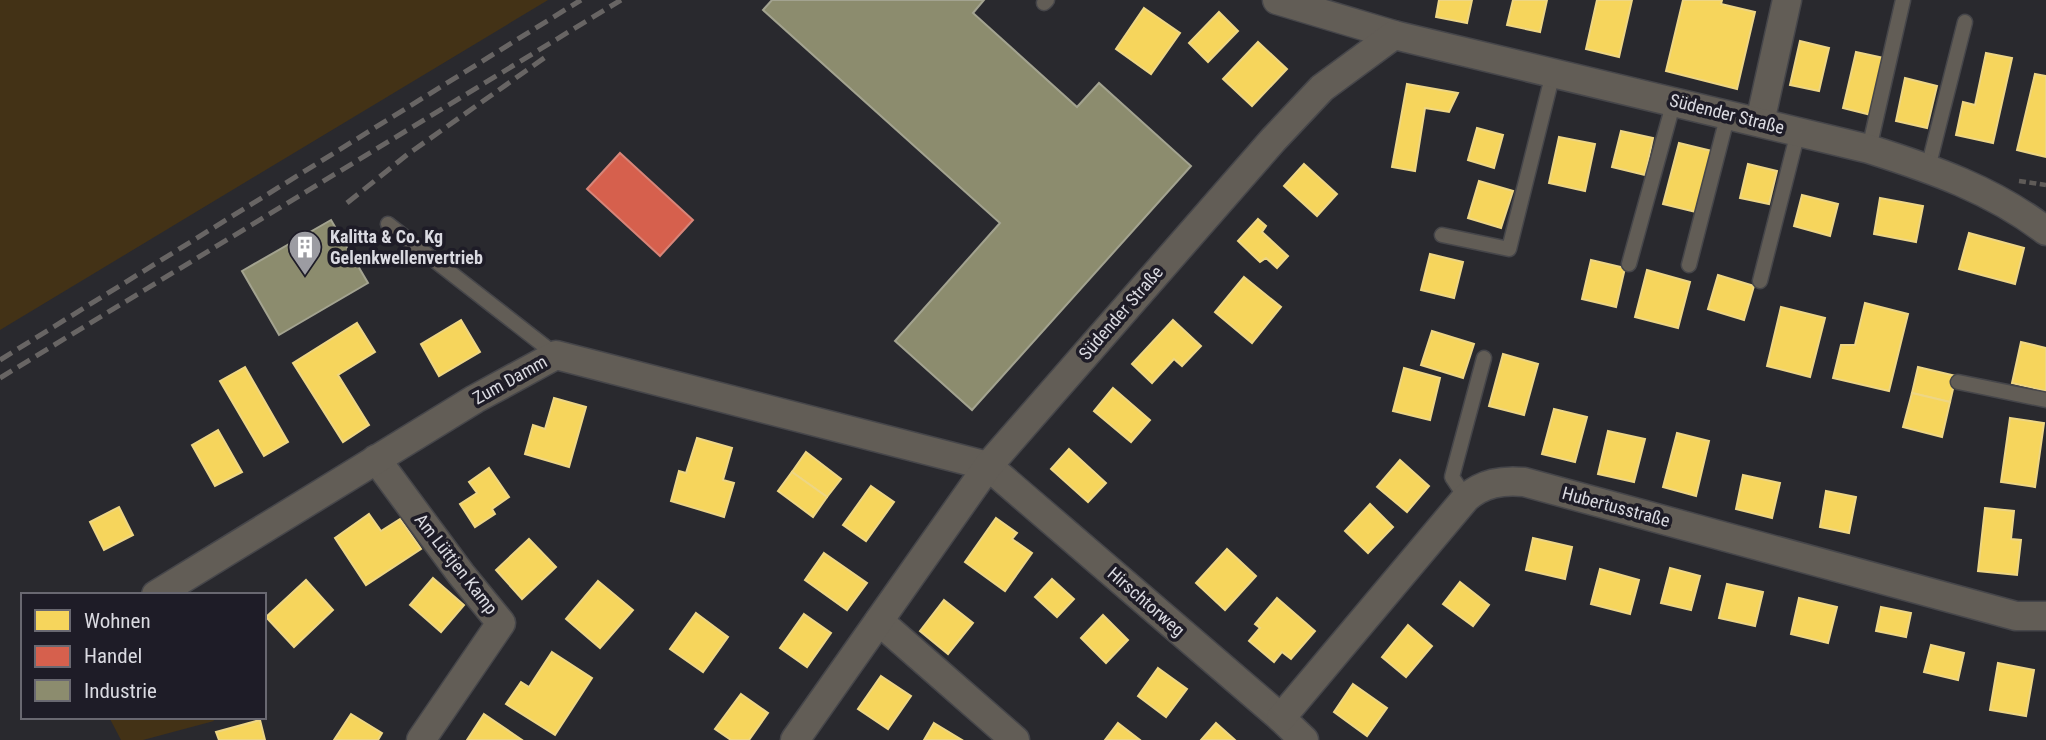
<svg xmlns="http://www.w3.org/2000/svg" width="2046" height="740" font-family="'Roboto Condensed',sans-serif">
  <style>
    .green { fill: #433216 }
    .homes { fill: #f6d55c; stroke: #eed684; stroke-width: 2 }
    .shops { fill: #d6604d; stroke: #d78579; stroke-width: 2 }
    .industry { fill: #8c8c6e; stroke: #a3a390; stroke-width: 2 }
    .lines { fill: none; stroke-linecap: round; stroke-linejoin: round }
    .service-casing { stroke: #46464a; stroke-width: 17 }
    .minor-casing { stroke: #46464a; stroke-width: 31 }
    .path { stroke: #5f5b58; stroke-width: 4.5; stroke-dasharray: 7 3.5; stroke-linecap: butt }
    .service { stroke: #625d56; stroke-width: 14 }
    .minor { stroke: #625d56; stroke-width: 28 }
    .rail { stroke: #686564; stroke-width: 5; stroke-dasharray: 14 7; stroke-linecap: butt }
    .labels { text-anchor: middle; stroke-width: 7; stroke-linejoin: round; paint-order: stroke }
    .street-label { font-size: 18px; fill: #dadae1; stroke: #1e1c27 }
    .poi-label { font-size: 18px; font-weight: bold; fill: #dadae1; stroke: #1e1c27; text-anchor: start }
  </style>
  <rect width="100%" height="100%" fill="#29292e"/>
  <!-- green -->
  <g class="green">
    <path d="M0,0h548l-548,330z"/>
    <path d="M109,717h103l2,4 -71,19h-22z"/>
  </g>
  <!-- homes -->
  <g class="homes">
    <path d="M1439,0h33l-5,23 -31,-6z"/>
    <path d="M1513,0h34l-7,32 -33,-7z"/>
    <path d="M1597,0h35l-13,57 -33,-8z"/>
    <path d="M1683,0h39l-1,4 34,8 -18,77 -71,-18z"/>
    <path d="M1144,8l36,25 -29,41 -35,-25z"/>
    <path d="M1219,12l19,19 -30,31 -19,-19z"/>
    <path d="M1800,41l29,7 -10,43 -29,-6z"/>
    <path d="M1258,42l29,27 -35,37 -29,-27z"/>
    <path d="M1856,52l28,6 -13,57 -28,-7z"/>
    <path d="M1986,53l26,5 -19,85 -37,-8 7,-33 12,3z"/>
    <path d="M2035,74l11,2v81l-29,-7z"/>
    <path d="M1905,78l32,8 -10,42 -31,-7z"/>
    <path d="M1407,84l51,9 -9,19 -24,-4 -10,63 -23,-4z"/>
    <path d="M1477,128l26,7 -9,33 -26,-8z"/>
    <path d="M1621,131l32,7 -8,37 -33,-8z"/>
    <path d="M1559,137l36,7 -10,47 -36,-8z"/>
    <path d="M1679,143l33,8 -16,61 -33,-8z"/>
    <path d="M1304,164l33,30 -20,22 -33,-30z"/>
    <path d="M1748,164l29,7 -8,33 -29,-6z"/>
    <path d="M1479,181l34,10 -12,37 -33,-10z"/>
    <path d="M1802,195l36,9 -8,32 -36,-10z"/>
    <path d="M1880,198l43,8 -7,36 -42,-8z"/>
    <path d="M1258,219l8,7 -4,6 26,24 -11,12 -11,-10 -6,4 -22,-21z"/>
    <path d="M1969,233l55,15 -9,36 -56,-15z"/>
    <path d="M1430,254l33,8 -9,36 -33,-8z"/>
    <path d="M1591,260l34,8 -9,39 -34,-8z"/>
    <path d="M1647,270l43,12 -12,46 -43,-11z"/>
    <path d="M1718,275l36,11 -10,34 -36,-11z"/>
    <path d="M1244,277l37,30 -29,36 -37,-31z"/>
    <path d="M1865,303l43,11 -19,77 -56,-13 8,-33h14z"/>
    <path d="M1781,307l44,11 -15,59 -43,-11z"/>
    <path d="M461,320l19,32 -41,24 -18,-32z"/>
    <path d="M1173,320l28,26 -19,20 -8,-7 -22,24 -20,-19z"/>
    <path d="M357,323l18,29 -37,23 31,50 -26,17 -50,-79z"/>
    <path d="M1432,331l42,13 -11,34 -42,-13z"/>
    <path d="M2021,342l25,6v43l-34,-8z"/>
    <path d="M1503,354l35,10 -14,51 -35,-9z"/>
    <path d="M245,367l43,75 -24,14 -44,-75z"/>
    <path d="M1918,367l38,9 -6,26 -38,-9z"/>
    <path d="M1404,368l36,10 -10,42 -37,-9z"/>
    <path d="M1113,388l37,32 -19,22 -37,-31z"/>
    <path d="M1912,393l38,9 -8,35 -39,-10z"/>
    <path d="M554,398l32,9 -17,60 -44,-13 8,-29 12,4z"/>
    <path d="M1554,409l33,8 -12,45 -33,-8z"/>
    <path d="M2010,418l34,5 -9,64 -34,-5z"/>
    <path d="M218,430l24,42 -27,14 -23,-41z"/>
    <path d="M1608,431l37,8 -11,43 -36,-8z"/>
    <path d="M1677,433l32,8 -13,55 -33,-9z"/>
    <path d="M697,438l35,10 -9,32 11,3 -10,34 -53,-16 8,-30 7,2z"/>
    <path d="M1069,449l37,34 -18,19 -37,-33z"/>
    <path d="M806,452l35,27 -14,18 -35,-25z"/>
    <path d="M1400,460l29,26 -22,26 -30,-25z"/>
    <path d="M489,468l20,29 -17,12 3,5 -20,13 -15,-23 17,-11 -8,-11z"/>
    <path d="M792,472l35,25 -14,20 -35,-26z"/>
    <path d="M1743,475l37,8 -8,35 -36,-9z"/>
    <path d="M871,486l23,16 -28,39 -23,-16z"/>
    <path d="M1826,491l30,6 -7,36 -29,-6z"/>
    <path d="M1370,504l23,23 -25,26 -23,-22z"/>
    <path d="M119,507l14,28 -29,15 -14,-28z"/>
    <path d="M1985,508l29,3 -3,28 10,1 -4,35 -39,-4z"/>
    <path d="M369,514l12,17 19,-12 21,30 -55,36 -31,-47z"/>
    <path d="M996,518l21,15 -5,6 20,14 -27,38 -40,-29z"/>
    <path d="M1533,538l39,9 -7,32 -39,-9z"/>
    <path d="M529,539l27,28 -34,32 -26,-29z"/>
    <path d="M1227,549l29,27 -31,34 -29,-27z"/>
    <path d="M824,553l43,30 -20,27 -42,-30z"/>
    <path d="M1670,568l30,8 -9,34 -30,-7z"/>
    <path d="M1600,569l39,11 -9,34 -39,-10z"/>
    <path d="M433,578l31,27 -23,27 -31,-27z"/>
    <path d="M1052,579l22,20 -17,18 -22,-20z"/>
    <path d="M306,580l27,30 -39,37 -28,-30z"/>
    <path d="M598,581l35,29 -33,38 -34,-29z"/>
    <path d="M1460,582l29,23 -16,21 -30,-22z"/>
    <path d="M1727,584l36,8 -8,34 -36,-8z"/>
    <path d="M1277,598l38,33 -24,28 -9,-7 -8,10 -25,-21 11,-13 -5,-4z"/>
    <path d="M1799,598l38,9 -9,36 -37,-9z"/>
    <path d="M944,600l29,23 -25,31 -28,-23z"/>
    <path d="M1881,607l30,6 -5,24 -30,-6z"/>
    <path d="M696,613l32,24 -25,35 -33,-23z"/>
    <path d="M804,614l27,19 -24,34 -27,-19z"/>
    <path d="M1103,615l25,25 -22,23 -25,-25z"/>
    <path d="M1408,625l24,21 -26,31 -24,-20z"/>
    <path d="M1931,645l33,8 -6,27 -34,-8z"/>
    <path d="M552,652l40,26 -37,57 -49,-31 15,-22 8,5z"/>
    <path d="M1998,663l36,7 -8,46 -36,-6z"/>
    <path d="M1158,668l29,21 -21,28 -28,-21z"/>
    <path d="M881,676l30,20 -23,33 -30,-20z"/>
    <path d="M1353,684l34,24 -20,28 -33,-24z"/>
    <path d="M741,694l27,19 -19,27h-18l-16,-11z"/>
    <path d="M351,714l31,19 -4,7h-44z"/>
    <path d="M484,714l38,26h-55z"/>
    <path d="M260,720l5,20h-46l-3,-8z"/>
    <path d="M934,723l28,17h-38z"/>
    <path d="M1118,723l22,17h-35z"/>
    <path d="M1216,723l19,17h-34z"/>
  </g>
  <!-- shops -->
  <path class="shops" d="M620,153l73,67 -33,36 -73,-67z"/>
  <!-- industry -->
  <g class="industry">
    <path d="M772,0h212l-11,13 104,94 22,-24 92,83 -219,244 -77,-69 105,-118 -237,-213z"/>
    <path d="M331,220l37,63 -89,52 -37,-64z"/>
  </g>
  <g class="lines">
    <defs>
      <g id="service">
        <path d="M1044,3l3,-3"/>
        <path d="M1869,149l34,-149"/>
        <path d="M1928,168l37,-146"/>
        <path d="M388,224l168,131"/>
        <path d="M1442,235l67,14 44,-176"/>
        <path d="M1629,264l45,-163"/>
        <path d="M1689,265l39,-151"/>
        <path d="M1760,281l38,-149"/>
        <path d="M1958,382l88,18"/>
        <path d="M1466,498l-14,-21 32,-119"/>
      </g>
      <g id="minor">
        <path d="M1277,0l117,35"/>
        <path d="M1760,122l27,-122"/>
        <path d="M376,459l85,115 40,49 -80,117"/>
        <path d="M156,595l319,-196 81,-44 432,111 293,252 23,22"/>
        <path d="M879,621l136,119"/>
        <path d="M1281,718l185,-220c17,-15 36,-18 58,-16l492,134h30"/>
        <path d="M795,740l193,-274 285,-326 49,-52 72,-53 475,114c63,20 124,41 177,82"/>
      </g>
    </defs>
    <!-- service casing -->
    <use href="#service" class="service-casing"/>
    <!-- minor casing -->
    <use href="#minor" class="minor-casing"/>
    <!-- path -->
    <path class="path" d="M2019,181l27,4"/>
    <!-- service -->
    <use href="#service" class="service"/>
    <!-- minor -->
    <use href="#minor" class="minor"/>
    <!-- rail -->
    <g class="rail">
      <path d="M347,203l61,-49 139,-98"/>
      <path d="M0,360l581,-360"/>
      <path d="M0,378l621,-378"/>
    </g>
  </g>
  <!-- icons -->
  <defs>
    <symbol id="building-pin" viewBox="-11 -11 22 30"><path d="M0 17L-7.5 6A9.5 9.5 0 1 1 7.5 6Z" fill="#9c9ca2" stroke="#1e1c27"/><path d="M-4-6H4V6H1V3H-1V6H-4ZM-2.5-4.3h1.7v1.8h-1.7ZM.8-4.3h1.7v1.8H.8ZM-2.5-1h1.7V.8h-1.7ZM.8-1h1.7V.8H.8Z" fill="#fff"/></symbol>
  </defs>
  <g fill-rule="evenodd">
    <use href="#building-pin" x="286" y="228" width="38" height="52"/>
  </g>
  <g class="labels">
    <!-- street labels -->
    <g class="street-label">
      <text transform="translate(1727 114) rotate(14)" y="6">Südender Straße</text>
      <text transform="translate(1121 313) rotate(-49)" y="6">Südender Straße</text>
      <text transform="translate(510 380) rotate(-29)" y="6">Zum Damm</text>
      <text transform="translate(1616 507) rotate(15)" y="6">Hubertusstraße</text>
      <text transform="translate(456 564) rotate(52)" y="6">Am Lüttjen Kamp</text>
      <text transform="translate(1146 602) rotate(41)" y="6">Hirschtorweg</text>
    </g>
    <!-- poi labels -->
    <g class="poi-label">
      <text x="330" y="243">Kalitta &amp; Co. Kg<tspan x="330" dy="21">Gelenkwellenvertrieb</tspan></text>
    </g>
  </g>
  <!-- legend -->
  <rect x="21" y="593" width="245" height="126" fill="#1e1c27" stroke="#696871" stroke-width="2"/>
  <rect x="35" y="610" width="35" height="21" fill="#f6d55c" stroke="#696871" stroke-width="2"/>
  <text x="84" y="628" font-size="21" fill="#dadae1">Wohnen</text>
  <rect x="35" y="646" width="35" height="21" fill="#d6604d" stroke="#696871" stroke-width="2"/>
  <text x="84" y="663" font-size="21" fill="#dadae1">Handel</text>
  <rect x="35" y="680" width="35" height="21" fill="#8c8c6e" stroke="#696871" stroke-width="2"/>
  <text x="84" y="698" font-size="21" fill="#dadae1">Industrie</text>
</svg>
